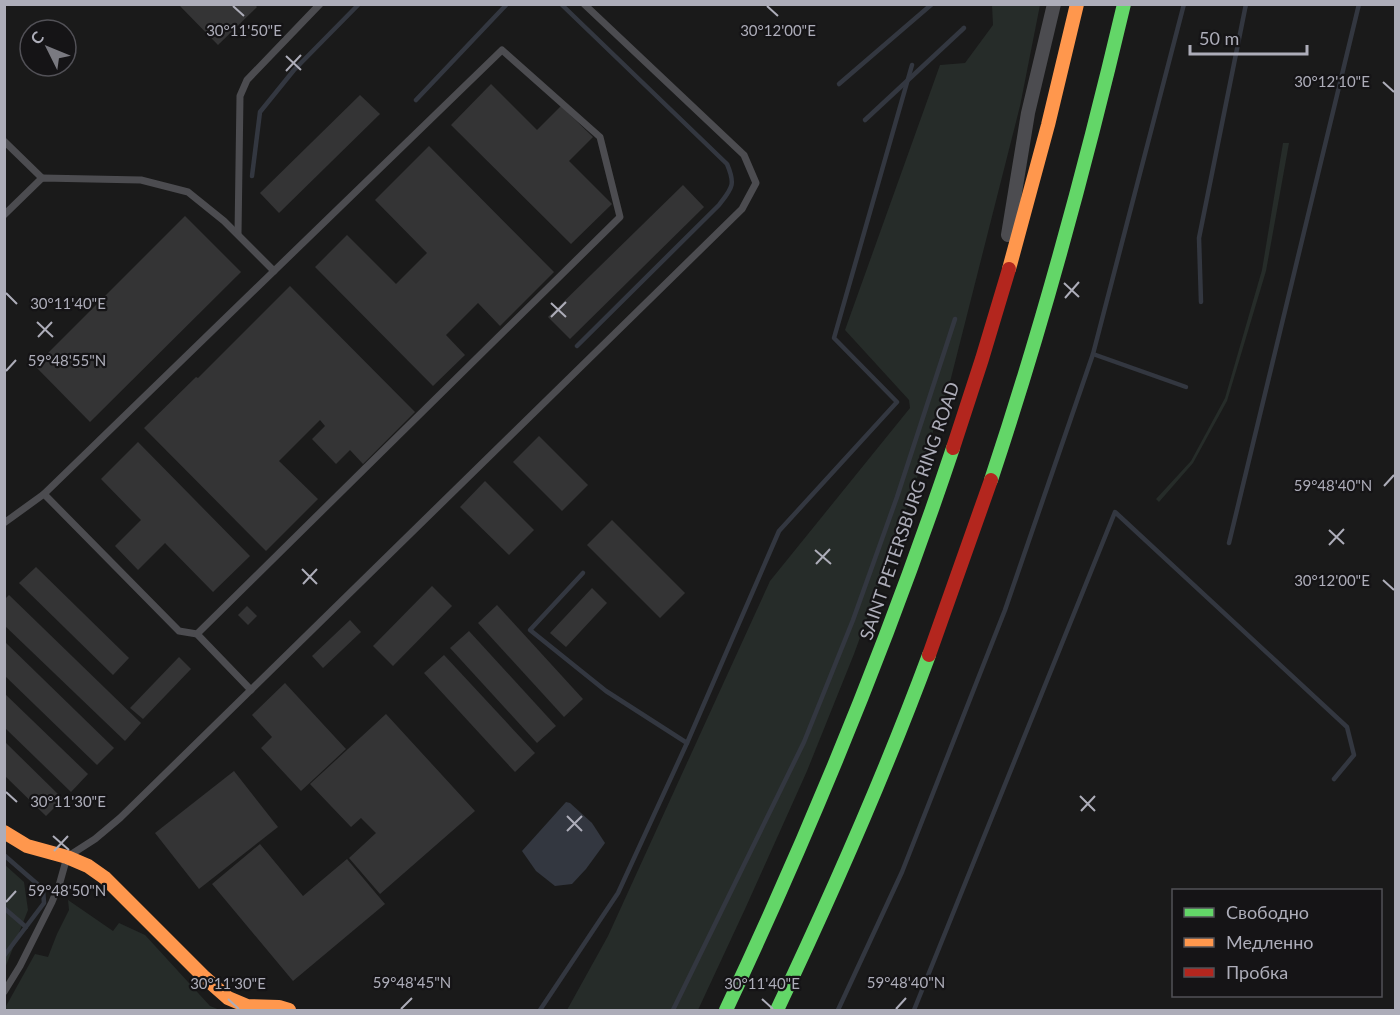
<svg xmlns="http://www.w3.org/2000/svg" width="1400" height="1015" font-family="Lato,sans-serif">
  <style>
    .green { fill: #262c29 }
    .water { fill: #333740 }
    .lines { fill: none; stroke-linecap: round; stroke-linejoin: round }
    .stream { stroke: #333740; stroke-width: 4.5 }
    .building { fill: #343435 }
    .lane { stroke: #4c4c50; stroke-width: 7 }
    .street { stroke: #4c4c50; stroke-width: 14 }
    .fast { stroke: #63d668; stroke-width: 14 }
    .slow { stroke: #ff974d; stroke-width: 14 }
    .jam { stroke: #b3261e; stroke-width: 14 }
    .ticks { fill: none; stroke: #adadb9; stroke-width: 2 }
    .labels { text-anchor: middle; stroke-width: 4.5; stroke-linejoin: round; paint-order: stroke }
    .street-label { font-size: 18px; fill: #adadb9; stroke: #151416 }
    .ticks-label { font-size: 15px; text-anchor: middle; fill: #adadb9; stroke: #151416; stroke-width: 4.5; stroke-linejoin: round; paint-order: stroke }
  </style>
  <rect width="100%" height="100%" fill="#1a1a1a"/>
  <!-- green -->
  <g class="green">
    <path d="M992,5h48l-20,101 -70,276 -53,154 -43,118 -47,117 -62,138 -47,101h-131l41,-74 162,-355 140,-173 -1,-8 -64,-70 95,-265 25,-2 28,-38z"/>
    <path d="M1283,143h6l-23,128 -39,130 -34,62 -34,39 -3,-3 35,-38 34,-63 37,-128z"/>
    <path d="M5,865l19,17 4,28 -23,58z"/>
    <path d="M68,900l45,31 6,-8 26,12 65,71 10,4h-215v-2l30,-54 13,3 9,-23 12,-24z"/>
  </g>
  <!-- water -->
  <path class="water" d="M566,802l4,1 22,20 13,20 -19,26 -14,15 -17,2 -19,-15 -14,-20z"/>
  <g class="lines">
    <!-- stream -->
    <g class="stream">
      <path d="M561,4l166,160c9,21 5,24 -8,41l-142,141"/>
      <path d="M839,84l93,-80"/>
      <path d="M416,100l91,-96"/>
      <path d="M865,120l99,-92"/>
      <path d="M252,176l8,-64 34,-42 65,-66"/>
      <path d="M1201,302l-2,-64 47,-234"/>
      <path d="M1093,354l93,33"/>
      <path d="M1229,543l130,-539"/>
      <path d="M583,573l-53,57 76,61 81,52"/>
      <path d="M4,855l39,34 1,14 -40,53"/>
      <path d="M4,908l22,19"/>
      <path d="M540,1010l78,-117 69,-150 92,-212 118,-129 -63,-64 78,-273"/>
      <path d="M673,1010l131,-268 49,-122 44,-123 58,-178"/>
      <path d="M838,1010l64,-138 103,-262 88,-256 91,-350"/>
      <path d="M914,1010l201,-498 232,215 7,28 -20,24"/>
    </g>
  </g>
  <!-- building -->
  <g class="building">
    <path d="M179,5h76l2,2 -39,38z"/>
    <path d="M491,84l46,46 24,-24 32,31 -24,24 43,43 -41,40 -120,-119z"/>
    <path d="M360,95l20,19 -101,99 -19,-20z"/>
    <path d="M429,146l125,126 -54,54 -22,-23 -32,32 19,20 -32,31 -118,-119 32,-32 49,49 31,-31 -52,-53z"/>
    <path d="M683,185l21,22 -134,132 -22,-22z"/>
    <path d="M185,216l56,56 -151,150 -55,-56z"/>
    <path d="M290,286l125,126 -52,52 -13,-14 -14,14 -24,-25 13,-13 -5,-6 -41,41 39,38 -52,52 -122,-123 52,-51 2,1z"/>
    <path d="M539,436l49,49 -26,26 -49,-49z"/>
    <path d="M138,442l112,114 -37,36 -48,-49 -27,27 -23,-24 26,-26 -40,-41z"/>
    <path d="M485,481l49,49 -25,25 -49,-48z"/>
    <path d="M612,520l73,73 -25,25 -73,-73z"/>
    <path d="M36,567l93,91 -16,17 -94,-92z"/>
    <path d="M432,586l20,20 -59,60 -20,-20z"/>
    <path d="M592,588l15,15 -41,44 -16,-14z"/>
    <path d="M9,595l132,128 -16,18 -121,-116v-25z"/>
    <path d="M497,605l86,94 -19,18 -86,-94z"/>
    <path d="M247,606l10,10 -9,9 -10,-10z"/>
    <path d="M350,620l11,12 -38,36 -11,-12z"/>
    <path d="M469,631l87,95 -19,17 -87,-95z"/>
    <path d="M4,641l110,107 -17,17 -93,-90z"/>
    <path d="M444,655l91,98 -20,19 -91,-99z"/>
    <path d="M179,657l12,12 -48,50 -13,-11z"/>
    <path d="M285,683l61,66 -45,42 -40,-43 11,-11 -20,-22z"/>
    <path d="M4,693l84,81 -17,18 -67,-65z"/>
    <path d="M386,714l89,97 -95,83 -31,-36 27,-25 -15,-15 -10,9 -41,-43z"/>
    <path d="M4,741l59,58 -17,17 -42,-41z"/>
    <path d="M234,771l44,56 -79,62 -44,-56z"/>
    <path d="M260,844l43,52 44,-37 38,45 -92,77 -81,-97z"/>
  </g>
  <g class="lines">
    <!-- lane -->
    <g class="lane">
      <path d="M4,141l38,37"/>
      <path d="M4,215l38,-37 99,2 47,12 36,29 50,50 -230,223 135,137 18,3 54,56"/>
      <path d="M238,234l2,-138 7,-16 73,-76"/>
      <path d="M4,523l40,-29"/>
      <path d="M197,634l423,-417 -20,-80 -98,-87 -228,221"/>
      <path d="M4,992l16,-26 32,-64 8,-20 7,-25 28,-18 25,-21 622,-609 14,-26 -12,-28 -160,-151"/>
    </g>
    <!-- street -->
    <path class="street" d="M1008,235l20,-122 26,-109"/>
    <!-- fast -->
    <g class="fast">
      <path d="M991,480c52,-156 95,-315 133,-476"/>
      <path d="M726,1010c86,-183 163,-371 227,-562"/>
      <path d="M777,1010c55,-116 107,-234 152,-355"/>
    </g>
    <!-- slow -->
    <g class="slow">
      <path d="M1009,269l39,-144 29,-121"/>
      <path d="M4,832l23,14 40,11 21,9 17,12 98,98 25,22 19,8 32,1 10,3"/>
    </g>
    <!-- jam -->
    <g class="jam">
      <path d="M953,448l29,-89 27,-90"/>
      <path d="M929,655l62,-175"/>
    </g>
  </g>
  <!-- ticks -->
  <path class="ticks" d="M233,6l11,10M767,6l11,10M286,56l15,14M286,71l15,-16M1383,82l11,10M1064,283l15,14M6,293l11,11M1065,298l14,-16M551,303l15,14M551,317l15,-15M37,322l16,15M38,337l14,-15M6,371l10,-11M1384,486l10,-11M1329,530l15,14M1329,545l15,-16M815,550l16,14M816,564l14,-15M302,569l15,15M1383,580l11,10M303,584l14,-15M6,792l11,10M1080,796l15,15M1081,811l14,-15M567,816l15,15M567,831l15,-15M53,836l16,14M54,851l14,-15M6,902l10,-11M228,999l11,10M762,999l11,10M401,1009l11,-11M896,1009l10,-11"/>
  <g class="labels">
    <!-- street labels -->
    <g class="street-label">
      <text transform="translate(910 511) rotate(-71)" y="6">SAINT PETERSBURG RING ROAD</text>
    </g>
  </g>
  <g class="ticks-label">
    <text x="244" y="36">30°11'50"E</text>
    <text x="778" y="36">30°12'00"E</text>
    <text x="1332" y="87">30°12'10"E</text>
    <text x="68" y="309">30°11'40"E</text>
    <text x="67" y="366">59°48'55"N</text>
    <text x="1333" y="491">59°48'40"N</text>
    <text x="1332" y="586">30°12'00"E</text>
    <text x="68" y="807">30°11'30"E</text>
    <text x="67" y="896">59°48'50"N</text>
    <text x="412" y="988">59°48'45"N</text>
    <text x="906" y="988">59°48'40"N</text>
    <text x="228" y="989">30°11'30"E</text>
    <text x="762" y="989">30°11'40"E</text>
  </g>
  <!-- border -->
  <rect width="1400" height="1015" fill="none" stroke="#adadb9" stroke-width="12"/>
  <!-- legend -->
  <rect x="1172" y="889" width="210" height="108" fill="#151416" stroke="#525157" stroke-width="1.5"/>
  <rect x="1184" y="908" width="30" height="9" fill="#63d668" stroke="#525157" stroke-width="1.5"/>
  <text x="1226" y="919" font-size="18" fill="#adadb9">Свободно</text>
  <rect x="1184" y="938" width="30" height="9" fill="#ff974d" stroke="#525157" stroke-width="1.5"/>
  <text x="1226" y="949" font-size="18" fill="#adadb9">Медленно</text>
  <rect x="1184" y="968" width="30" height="9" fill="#b3261e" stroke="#525157" stroke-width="1.5"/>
  <text x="1226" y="979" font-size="18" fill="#adadb9">Пробка</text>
  <!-- north arrow -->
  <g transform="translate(48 48) rotate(313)"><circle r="28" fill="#151416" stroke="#525157" stroke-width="1.5"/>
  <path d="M0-4.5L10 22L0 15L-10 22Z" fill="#7a7a81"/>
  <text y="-9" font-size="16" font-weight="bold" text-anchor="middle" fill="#adadb9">С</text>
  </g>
  <!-- scale -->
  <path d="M1190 45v9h117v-9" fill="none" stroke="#adadb9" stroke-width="3"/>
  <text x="1199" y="45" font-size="18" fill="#adadb9" stroke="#151416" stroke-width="4.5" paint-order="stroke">50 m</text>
</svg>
